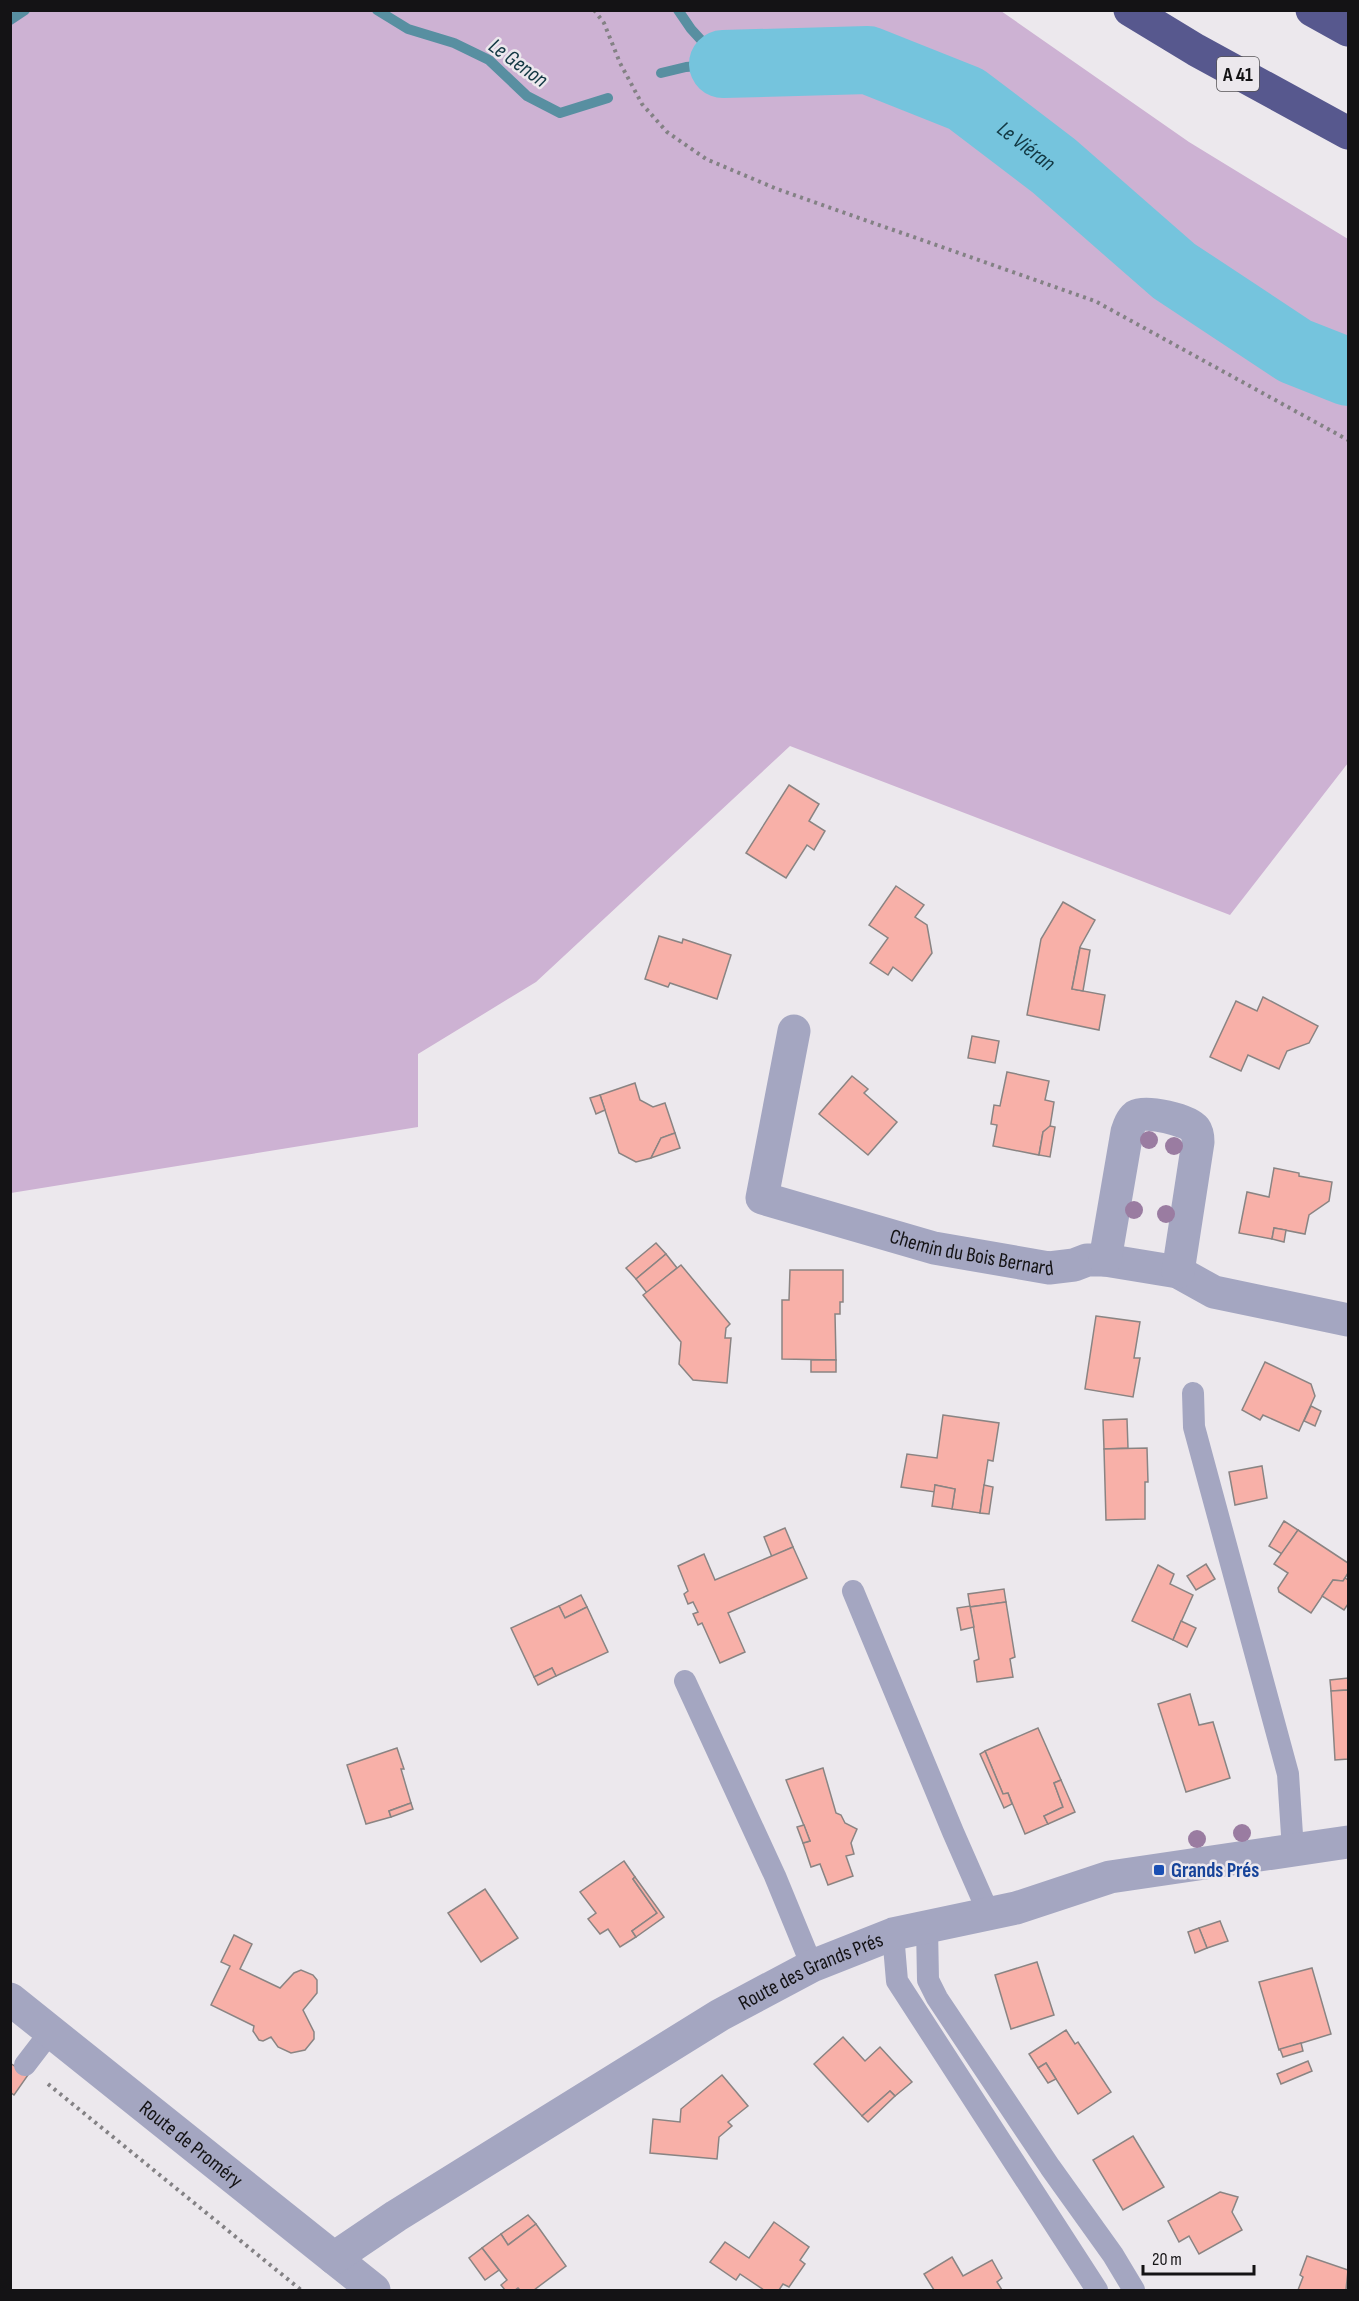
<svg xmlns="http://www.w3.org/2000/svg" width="1359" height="2301" font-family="'Sofia Sans Condensed',sans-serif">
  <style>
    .green { fill: #cdb2d3 }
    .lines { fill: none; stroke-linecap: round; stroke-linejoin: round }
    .stream { stroke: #588fa1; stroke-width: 10 }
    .river { stroke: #75c4dd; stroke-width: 68 }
    .building { fill: #f8b0a8; stroke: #8a8483; stroke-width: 1.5 }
    .path { stroke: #838184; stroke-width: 4; stroke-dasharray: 3 4.5; stroke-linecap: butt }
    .service { stroke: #a4a6c1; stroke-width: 22 }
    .minor { stroke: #a4a6c1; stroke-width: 33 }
    .tertiary { stroke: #a4a6c1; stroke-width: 33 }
    .motorway { stroke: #57588e; stroke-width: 33 }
    .tree { fill: #9a7ca1 }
    .transit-dot { fill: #1a4fb4; stroke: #ece8ed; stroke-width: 2 }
    .labels { text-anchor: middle; stroke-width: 5; stroke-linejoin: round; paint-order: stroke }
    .shield { fill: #ece8ed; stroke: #555356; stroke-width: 1.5 }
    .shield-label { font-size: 20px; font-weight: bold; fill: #141315 }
    .street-label { font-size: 21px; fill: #141315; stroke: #ece8ed }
    .transit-label { font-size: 21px; font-weight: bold; fill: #164399; stroke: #ece8ed; text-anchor: start }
    .water-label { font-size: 22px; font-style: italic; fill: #123843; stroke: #ece8ed }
  </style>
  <rect width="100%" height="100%" fill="#ece8ed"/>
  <!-- green -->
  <path class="green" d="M11,10l990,1 188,131 159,97v524l-118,152 -440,-169 -254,236 -118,72v73l-407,66z"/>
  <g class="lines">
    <!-- stream -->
    <g class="stream">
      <path d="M377,10l31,19 46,14 35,17 38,36 33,17 48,-15"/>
      <path d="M678,10l13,19 32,35"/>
      <path d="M10,20l15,-10"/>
      <path d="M661,73l25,-6 37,-3"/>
    </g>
    <!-- river -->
    <path class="river" id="s1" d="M723,64l145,-4 98,39 88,67 120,105 121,80 53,21"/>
  </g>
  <!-- building -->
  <g class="building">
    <path d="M789,785l30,19 -10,17 16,10 -11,19 -7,-5 -21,33 -40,-25z"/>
    <path d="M896,886l28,19 -9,12 12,8 5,28 -20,28 -19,-14 -5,8 -18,-12 18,-25 -19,-13z"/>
    <path d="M1063,902l32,18 -15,27 -8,42 33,6 -6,35 -72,-15 14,-76z"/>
    <path d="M659,936l23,7 1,-4 48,16 -14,44 -47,-16 -2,4 -23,-8z"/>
    <path d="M1080,948l10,2 -7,41 -11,-2z"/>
    <path d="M1263,997l55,29 -9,17 -22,8 -8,18 -31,-14 -7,16 -31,-14 26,-56 21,10z"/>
    <path d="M972,1036l27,5 -4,22 -27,-5z"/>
    <path d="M1007,1072l42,9 -4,19 9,2 -4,25 -7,5 -4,23 -46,-9 4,-21 -6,-1 3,-19 6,1z"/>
    <path d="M852,1076l16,13 -4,4 33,29 -29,33 -49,-41z"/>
    <path d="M635,1083l5,17 13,7 12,-4 10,30 -14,5 -10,20 -15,4 -17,-9 -19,-58z"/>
    <path d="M600,1095l5,15 -9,4 -6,-16z"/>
    <path d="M1050,1126l5,1 -5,30 -11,-2 4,-23z"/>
    <path d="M675,1133l5,15 -29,10 10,-20z"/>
    <path d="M1274,1168l25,5v3l33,6 -3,19 -20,14 -4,19 -31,-6 -2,11 -33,-6 8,-41 22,5z"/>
    <path d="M1274,1228l12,2 -2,12 -12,-3z"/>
    <path d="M656,1243l10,11 -30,25 -10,-11z"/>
    <path d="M666,1254l11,14 -30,25 -11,-14z"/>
    <path d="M681,1265l49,59 -4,4 -1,10h6l-4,45 -34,-3 -14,-16 2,-22 -38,-47z"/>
    <path d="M790,1270h53v32h-3v12h-5l1,46 -54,-1v-59h7z"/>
    <path d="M1096,1316l44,6 -6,36h6l-7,39 -48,-8z"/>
    <rect x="811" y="1360" width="25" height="12"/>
    <path d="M1265,1362l46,22 4,12 -16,35 -36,-16 -3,5 -18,-10z"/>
    <path d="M1311,1406l10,5 -6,15 -11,-5z"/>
    <path d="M943,1415l56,8 -6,38 -5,-1 -8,53 -28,-4 3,-20 -20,-4v7l-34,-5 6,-33 30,4z"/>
    <path d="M1127,1419l1,29 -24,1 -1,-29z"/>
    <path d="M1147,1448l1,34h-3v37l-39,1 -2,-71z"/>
    <path d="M1262,1466l5,32 -32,7 -6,-33z"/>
    <path d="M935,1485l20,4 -3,20 -20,-3z"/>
    <path d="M984,1485l9,2 -4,27 -9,-1z"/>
    <path d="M1284,1521l14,9 -16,24 -13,-8z"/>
    <path d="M785,1528l8,19 -21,10 -8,-20z"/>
    <path d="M1298,1530l50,33v10l-3,5 -2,3 -10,-1 -22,33 -32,-21 -1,-4 10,-15 -14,-9z"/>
    <path d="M793,1547l14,31 -79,35 17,39 -25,11 -18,-40 -4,2 -5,-11 5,-2 -5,-10 -5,2 -4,-10 4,-3 -10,-25 26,-12 11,26z"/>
    <path d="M1206,1564l9,15 -19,11 -9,-14z"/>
    <path d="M1158,1565l16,9 -4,10 23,11 -20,45 -41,-19z"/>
    <path d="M1345,1578l3,2v24l-4,6 -22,-14 11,-16 10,1z"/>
    <path d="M1004,1589l2,13 -36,5 -2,-13z"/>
    <path d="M581,1595l6,12 -22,11 -6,-12z"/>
    <path d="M1006,1602l9,55 -5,2 3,18 -36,5 -3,-21 5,-2 -9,-52z"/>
    <path d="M559,1606l6,12 22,-11 21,45 -52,24 -4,-8 -18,9 -23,-49z"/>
    <path d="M970,1606l4,21 -13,3 -4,-22z"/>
    <path d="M1181,1621l15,7 -9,19 -14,-7z"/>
    <path d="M552,1668l4,8 -18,9 -4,-8z"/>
    <path d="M1348,1678v12l-17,1 -1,-11z"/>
    <path d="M1348,1690v69l-13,1 -4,-69z"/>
    <path d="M1190,1694l9,31 14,-3 17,56 -44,14 -28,-88z"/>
    <path d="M1038,1728l23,52 -7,3 9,24 -19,9 4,8 -23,10 -17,-41 -5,1 -18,-43z"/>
    <path d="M397,1748l7,21h-3l10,34 -22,8 2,6 -25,7 -19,-59z"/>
    <path d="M985,1751l18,43 5,-1 4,11 -8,4 -24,-54z"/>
    <path d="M823,1768l13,45 5,2 4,8 12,6 -6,14 3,11 -8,2 7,20 -25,9 -8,-21 -9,3 -8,-24 7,-2 -24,-61z"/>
    <path d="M1061,1780l14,32 -27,12 -4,-8 19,-9 -9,-24z"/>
    <path d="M411,1803l2,6 -22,8 -2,-6z"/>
    <path d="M804,1825l6,16 -7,2 -6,-16z"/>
    <path d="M624,1861l11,16 -2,2 24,34 -25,18 4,6 -16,10 -12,-18 -8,5 -12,-15 8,-6 -16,-21z"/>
    <path d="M635,1877l29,40 -28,20 -4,-6 25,-18 -24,-34z"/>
    <path d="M485,1889l33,49 -37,24 -33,-49z"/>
    <path d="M1220,1921l8,20 -21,7 -8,-20z"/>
    <path d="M1199,1928l8,20 -12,5 -7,-21z"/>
    <path d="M234,1935l18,9 -12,25 40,19 14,-15 7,-3 12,5 4,5v13l-14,17 11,22v7l-9,11 -14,3 -13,-6 -7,-10 -8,4 -4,-1 -6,-9 1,-5 -43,-21 19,-39 -9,-4z"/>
    <path d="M1037,1962l17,53 -43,14 -16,-54z"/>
    <path d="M1312,1968l19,66 -52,16 -20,-68z"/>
    <path d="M1066,2030l9,14 3,-2 33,50 -33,22 -32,-51 -8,5 -9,-14z"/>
    <path d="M843,2037l22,24 15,-14 32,35 -17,14 -5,-5 -28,25 -48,-52z"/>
    <path d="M1301,2043l2,8 -20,6 -3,-8z"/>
    <path d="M1308,2061l4,10 -31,13 -4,-10z"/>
    <path d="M10,2063l18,12 -14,20 -4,-3z"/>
    <path d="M1046,2063l10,16 -8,4 -10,-15z"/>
    <path d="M722,2075l26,31 -20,16 4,4 -13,11 -2,22 -67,-6 3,-34 27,3 1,-13z"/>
    <path d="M890,2091l5,5 -27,26 -6,-6z"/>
    <path d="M1133,2136l31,51 -41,23 -30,-50z"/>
    <path d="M1220,2192l18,5 -6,15 10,18 -43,24 -10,-18 -10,6 -11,-21z"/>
    <path d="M528,2215l8,9 -28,21 -7,-11z"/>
    <path d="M774,2222l35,25 -9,13 5,4 -16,23 -6,-3 -4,6h-15l-24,-16 -4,6 -26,-18 15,-20 24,16z"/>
    <path d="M536,2224l30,42 -32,24h-14l-2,-2 -3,2h-10l-4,-5 6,-5 -25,-32 19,-14 7,11z"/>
    <path d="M482,2248l17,22 -14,10 -16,-22z"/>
    <path d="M1307,2256l41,14 -2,20h-48l5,-13 -3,-2z"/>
    <path d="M952,2257l11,19 29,-16 10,18 -5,4 5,8h-68l-10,-16z"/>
  </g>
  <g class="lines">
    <!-- path -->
    <g class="path">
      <path d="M594,10l10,13 16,40 22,41 25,28 39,27 71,30 318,112 253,139"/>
      <path d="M48,2084l253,206"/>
    </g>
    <!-- service -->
    <g class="service">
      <path d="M1193,1393l1,34 94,347 5,76"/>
      <path d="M853,1591l100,241 36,82"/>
      <path d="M685,1681l90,195 37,90"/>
      <path d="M927,1927l1,53 9,18 113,169 63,88 21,35"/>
      <path d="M893,1934l4,47 200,309"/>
      <path d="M25,2065l26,-34"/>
    </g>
    <!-- minor -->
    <g class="minor">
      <path id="s2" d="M794,1031l-32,167 172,50 115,20 25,-3 13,-5h18l73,12 36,20 134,28"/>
      <path d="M1105,1260l22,-128c2,-6 4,-12 9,-16 10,-6 52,4 59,13 3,4 3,9 3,13l-20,130"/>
      <path d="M334,2258l40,32"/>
    </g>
    <!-- tertiary -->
    <path class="tertiary" id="s3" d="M10,1999l324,259 62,-42 324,-201 92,-49 81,-32 123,-26 94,-31 238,-35"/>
    <!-- motorway -->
    <g class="motorway">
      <path d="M1130,10l66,40 152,83"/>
      <path d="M1312,10l36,20"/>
    </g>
  </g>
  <!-- trees -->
  <g class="tree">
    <circle cx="1149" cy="1140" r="9"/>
    <circle cx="1174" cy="1146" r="9"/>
    <circle cx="1134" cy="1210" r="9"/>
    <circle cx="1166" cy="1214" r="9"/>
    <circle cx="1242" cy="1833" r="9"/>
    <circle cx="1197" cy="1839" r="9"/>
  </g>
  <!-- markers -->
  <rect class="transit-dot" x="1153" y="1864" width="12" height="12" rx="3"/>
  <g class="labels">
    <!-- shield labels -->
    <rect class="shield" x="1217" y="57" width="42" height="34" rx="4.5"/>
    <g class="shield-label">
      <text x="1238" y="81">A 41</text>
    </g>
    <!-- street labels -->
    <g class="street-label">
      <text dy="7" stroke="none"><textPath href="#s2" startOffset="387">Chemin du Bois Bernard</textPath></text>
      <text dy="7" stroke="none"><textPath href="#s3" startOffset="972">Route des Grands Prés</textPath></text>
      <text dy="7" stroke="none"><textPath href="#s3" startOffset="232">Route de Proméry</textPath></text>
    </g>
    <!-- transit labels -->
    <g class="transit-label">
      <text x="1171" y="1877">Grands Prés</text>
    </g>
    <!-- water labels -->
    <g class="water-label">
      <text transform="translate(519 62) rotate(36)" y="8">Le Genon</text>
      <text dy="8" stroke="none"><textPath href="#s1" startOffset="327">Le Viéran</textPath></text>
    </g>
  </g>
  <!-- border -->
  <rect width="1359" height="2301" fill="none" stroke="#141315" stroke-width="24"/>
  <!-- scale -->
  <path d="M1143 2265v9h111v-9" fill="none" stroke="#141315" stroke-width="3"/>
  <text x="1152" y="2265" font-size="18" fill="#141315" stroke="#ece8ed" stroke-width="4.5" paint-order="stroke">20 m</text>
</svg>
